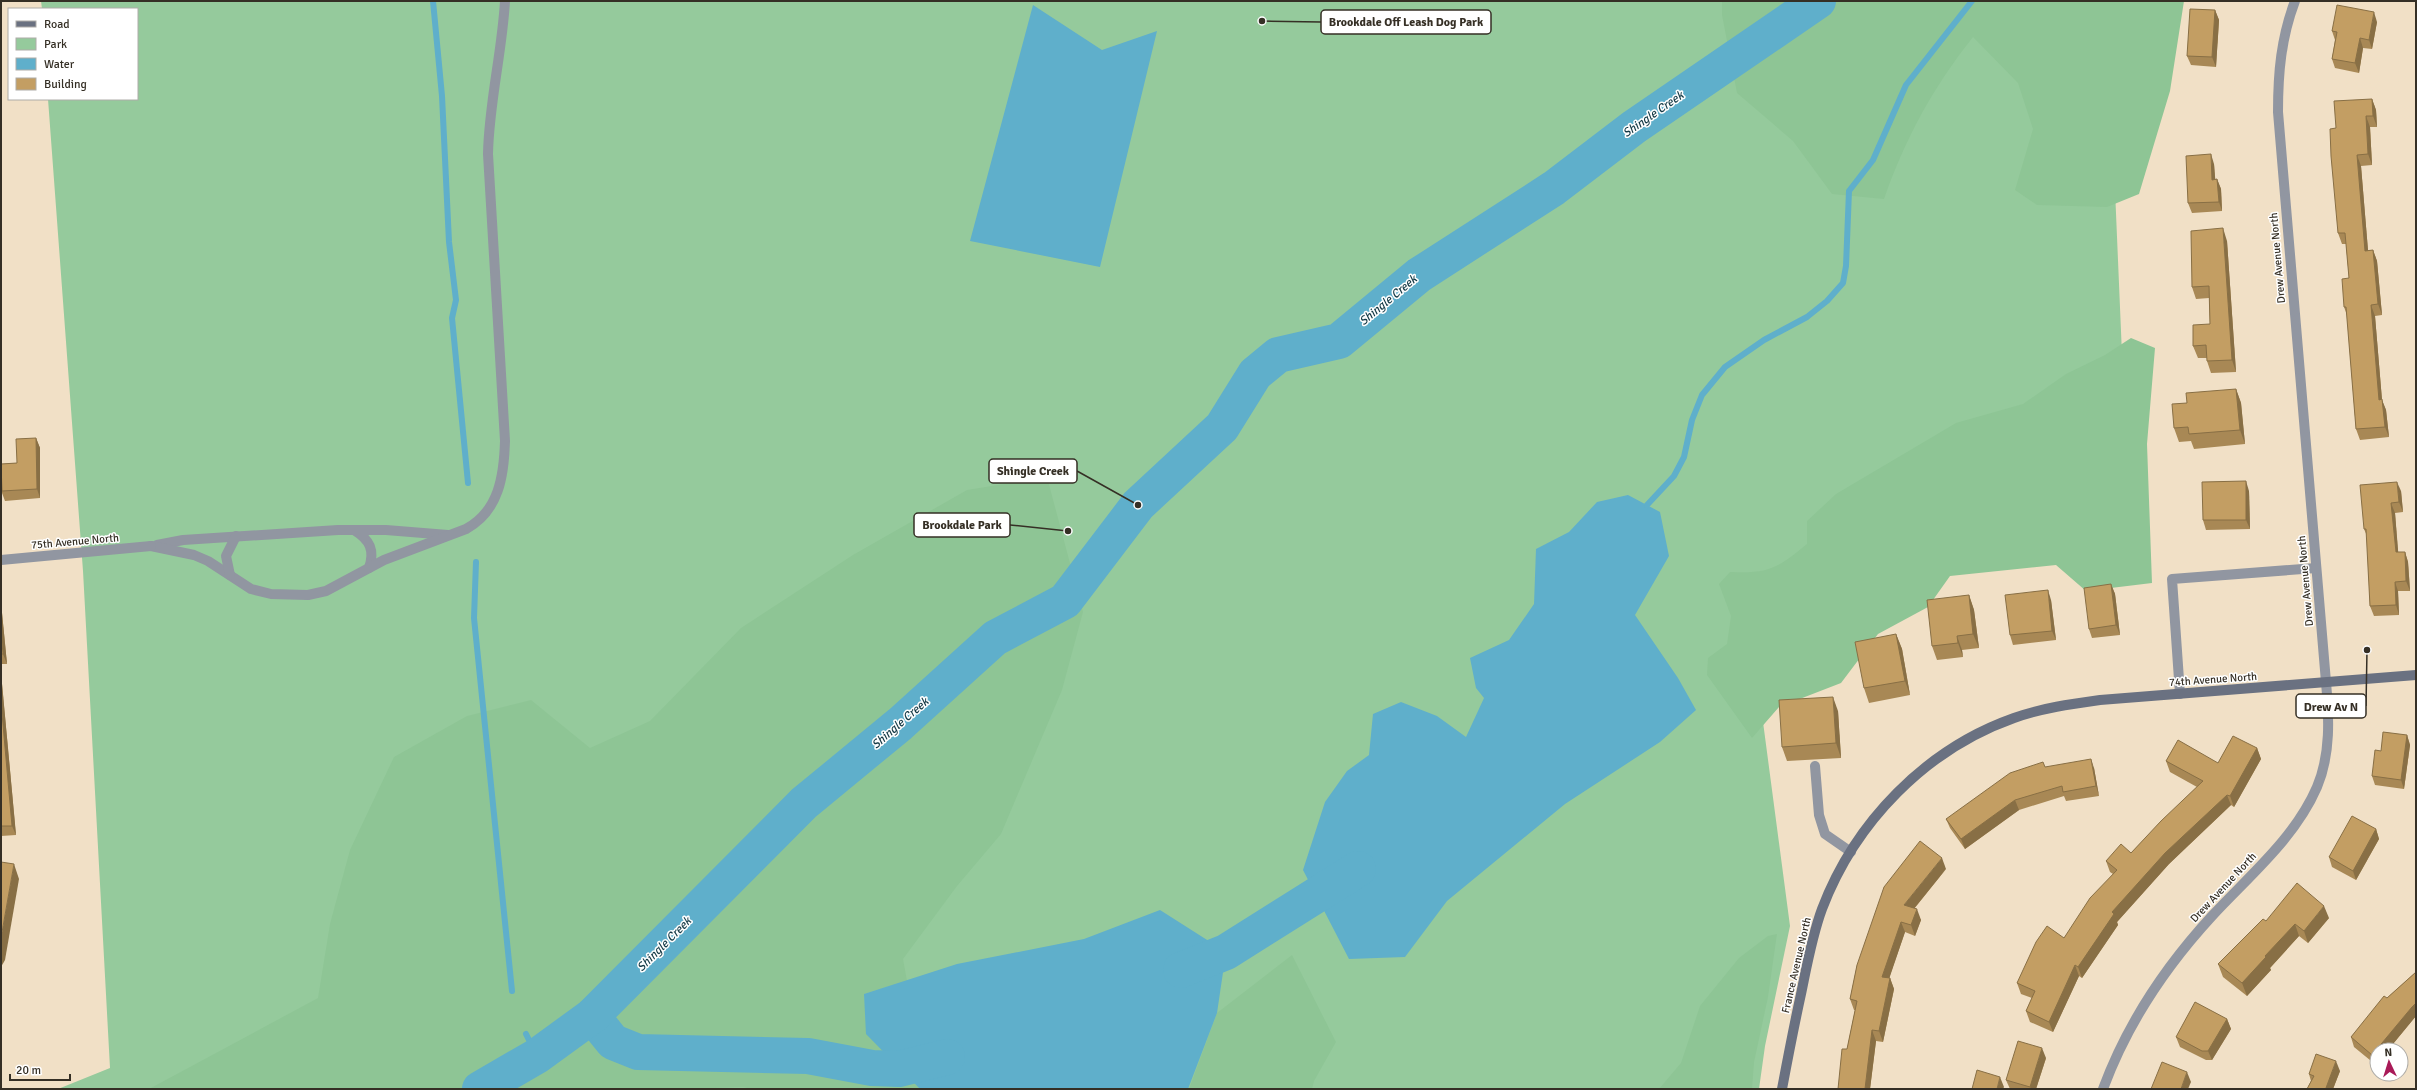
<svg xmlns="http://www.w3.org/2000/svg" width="2417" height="1090" font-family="Signika,sans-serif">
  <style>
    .green { fill: #95ca9c }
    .forest { fill: #8ec595 }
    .water { fill: #5fafcb }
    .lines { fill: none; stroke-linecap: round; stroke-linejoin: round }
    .stream { stroke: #5fafcb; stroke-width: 6 }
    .river { stroke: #5fafcb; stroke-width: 36 }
    .lane { stroke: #9196a1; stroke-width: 10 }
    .street { stroke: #9196a1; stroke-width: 10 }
    .secondary { stroke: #6a7181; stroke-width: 10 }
    .wall { fill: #a88855 }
    .shaded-wall { fill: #886f45 }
    .building { fill: #c39e63; stroke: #886f45 }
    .labels { text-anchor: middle; stroke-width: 3; stroke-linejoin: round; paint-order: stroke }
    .street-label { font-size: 11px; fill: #352f25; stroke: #fff }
    .water-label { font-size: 12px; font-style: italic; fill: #133945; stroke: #fff }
    .leader { fill: none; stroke: #352f25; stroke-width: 1.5 }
    .callout-dot { fill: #352f25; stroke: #fff; stroke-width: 1.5 }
    .callout { fill: #fff; stroke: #352f25; stroke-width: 1.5 }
    .callout-label { font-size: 12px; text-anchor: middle; font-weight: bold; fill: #352f25 }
  </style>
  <rect width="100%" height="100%" fill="#f1e0c6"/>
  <!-- green -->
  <path class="green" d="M41,1h2066l21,495 -263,82 -109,91 34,257 -25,120 -6,43h-1701l52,-21 -27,-497 -35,-472h89v-90h-95z"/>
  <!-- forest -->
  <g class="forest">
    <path d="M1722,1h462l-14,90 -31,103 -32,13 -70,-2 -22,-15 18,-61 -15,-46 -45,-46c-41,52 -67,100 -89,162l-52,-5 -39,-53 -56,-48 -15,-78z"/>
    <path d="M2131,338l24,10 -8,96 5,139 -66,8 -30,-26 -106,11 -22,31 -50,27 -37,49 -62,24 -27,31 -45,-63 1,-17 19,-14 4,-28 -12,-32 11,-12c39,2 48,-4 77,-28v-23l29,-27 120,-71 67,-19 43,-30 39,-19z"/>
    <path d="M1047,477l36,135 -21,78 -61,144 -44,52 -54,73 4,22 -43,13 3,40 53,55h-168l-9,-2 -56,2h-538l169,-91 12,-74 20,-74 44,-93 73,-41 64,-16 59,48 60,-27 91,-93 112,-73 114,-65z"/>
    <path d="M1777,934l-9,63 -14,65 -2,27h-93l22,-26 19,-57 39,-48 29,-22z"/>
    <path d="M1292,955l44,87 -22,39 -2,8h-123l28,-76z"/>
  </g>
  <!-- water -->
  <g class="water">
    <path d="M1033,5l69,45 55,-19 -57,236 -130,-26z"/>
    <path d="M1628,495l32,17 9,44 -34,59 43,63 18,32 -36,32 -95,62 -118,97 -42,56 -56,2 -46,-89 22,-68 22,-31 22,-16 4,-41 28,-12 36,14 29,21 18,-39 -8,-10 -6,-30 39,-18 25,-36 2,-55 33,-17 28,-30z"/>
    <path d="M1160,910l66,42 -9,61 -29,76h-268l-54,-55 -2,-40 93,-30 127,-25z"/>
  </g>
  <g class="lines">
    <!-- stream -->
    <g class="stream">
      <path d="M433,1l9,95 7,146 7,58 -4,18 16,165"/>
      <path d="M1647,505l27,-29 10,-19 8,-37 10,-25 23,-28 39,-27 43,-23 20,-16 16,-18 3,-17 3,-75 24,-31 33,-75 66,-84"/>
      <path d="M476,562l-2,56 38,373"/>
      <path d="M526,1034l11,22"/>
    </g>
    <!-- river -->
    <g class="river">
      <path d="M1181,970l45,-18 132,-83"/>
      <path d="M592,1016l21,26 25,10 170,4 64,12 27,1 48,-12"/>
      <path d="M480,1089l57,-33 55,-40 212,-213 96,-79 95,-86 70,-37 73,-96 84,-78 33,-53 23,-19 61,-14 80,-66 135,-87 80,-61 184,-126"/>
    </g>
    <!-- lane -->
    <g class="lane">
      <path d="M354,530c16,10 21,20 15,38"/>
      <path d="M157,545l26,-5 155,-10h48l62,5"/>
      <path d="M151,546l43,9 14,6 43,28 20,5 37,1 18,-4 58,-31 82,-31c33,-18 38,-53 39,-88l-17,-287c1,-51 14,-101 17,-153"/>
      <path d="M230,575l-4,-19 10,-20"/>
      <path d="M2180,694l-8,-115 144,-11"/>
      <path d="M1815,766l4,49 6,19 26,18"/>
    </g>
    <!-- street -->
    <g class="street">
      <path d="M1,560l150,-14"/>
      <path d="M2103,1089c24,-65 62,-122 109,-173 38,-41 83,-78 105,-129 14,-33 12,-70 9,-105l-48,-570c0,-39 3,-74 17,-111"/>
    </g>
    <!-- secondary -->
    <path class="secondary" d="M1782,1089c6,-32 12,-63 19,-95 6,-29 11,-58 21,-85 33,-87 104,-160 192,-191 28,-10 57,-14 86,-18l316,-25"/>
  </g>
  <!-- wall -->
  <g class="wall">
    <path d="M2215,10l4,10 -3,47 -25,-2 -4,-9z"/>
    <path d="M2377,22l-5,27 -9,-1 -4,25 -24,-5 -3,-9 3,-19 -3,-9z"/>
    <path d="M2372,99l4,11 1,17h-7l2,38 -11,1 7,85 5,-1 4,11 5,54 -7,1 7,84 4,10 3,27 -29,3 -4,-11 -9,-114 -3,-8 5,-29 -3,-34h-4l-4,-11 -2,-105z"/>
    <path d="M2214,164l1,15h2l4,10 1,22 -30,2 -4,-10z"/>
    <path d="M2227,241l9,131 -25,1 -4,-12v-3h-9l-5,-12 17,-22 -1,-26 -13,1 -4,-12z"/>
    <path d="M2236,389l5,14 4,41 -51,5 -3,-8 -12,1 -5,-14 13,-25z"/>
    <path d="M36,438l4,10v50l-35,3 -3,-8h-1v-29l16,-1z"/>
    <path d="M2249,491l1,38 -44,1 -3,-10z"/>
    <path d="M2401,491l2,21 -8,1 3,39h7l3,10 2,29h-12l1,24 -25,1 -4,-10 -3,-70 -3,-7z"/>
    <path d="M2111,584l4,10 5,41 -28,3 -3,-9z"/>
    <path d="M1969,595l5,15 5,38 -17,2 1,7 -26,3 -5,-14z"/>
    <path d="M2051,600l5,40 -43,5 -3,-10z"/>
    <path d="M1,611l1,2 5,51h-6z"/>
    <path d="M1896,634l6,15 8,46 -41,8 -5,-15z"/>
    <path d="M1,673l15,162 -15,1z"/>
    <path d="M1838,711l3,47 -54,3 -5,-14z"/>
    <path d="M2407,735l3,10 -6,44 -29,-4 -3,-9 9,-25z"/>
    <path d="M2257,748l4,11 -27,48 -3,-2 -62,59 -52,58 1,3 -36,53 -3,-2 -26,56 -23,-10 -4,-11 6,-13 -11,-4 -4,-11 47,-45 49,-64 -3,-2 -4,-11 25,-8 66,-66 -27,-15 -4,-11 52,2z"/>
    <path d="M2045,767l49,1 5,28 -33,5 -2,-5 -45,14 -54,39 -15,-21 -4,-9z"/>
    <path d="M2376,829l3,10 -23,41 -24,-13 -3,-10z"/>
    <path d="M1946,869l-32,40 7,11 -6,16 -10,-4 -16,46h1l4,11 -11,53 -7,-1 -6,48h-32l9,-40 8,-39h-1l-4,-11 7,-34z"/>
    <path d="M2329,918l-21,25 -9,-7 -29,32 1,2 -24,26 -24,-19 -5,-13 48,-43z"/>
    <path d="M2416,972v44l-28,34h-11l-1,15 -22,-18 -3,-10 36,-39z"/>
    <path d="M2227,1019l4,10 -19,31h-6l-26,-13 -4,-10z"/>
    <path d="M2046,1058l-10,31h-26l-4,-9z"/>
    <path d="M2340,1071l-7,18h-26l4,-8 -2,-7z"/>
  </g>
  <!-- shaded-wall -->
  <g class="shaded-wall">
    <path d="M2215,10l4,10 -3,47 -4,-10z"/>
    <path d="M2374,12l3,10 -5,27 -3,-9z"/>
    <path d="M2360,38l3,10 -4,25 -4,-10z"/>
    <path d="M2372,99l4,11 1,17 -4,-11z"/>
    <path d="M2366,116l4,11 2,38 -4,-11z"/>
    <path d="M2211,154l3,10 2,25 -4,-9z"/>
    <path d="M2357,155l4,11 8,96 -4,-11z"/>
    <path d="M2217,179l4,10 1,22 -3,-9z"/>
    <path d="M2223,228l4,13 9,131 -4,-12z"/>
    <path d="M2373,250l4,11 5,54 -4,-11z"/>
    <path d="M1,251l1,2v35l-1,-4z"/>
    <path d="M2371,305l4,11 7,84 4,10 3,27 -4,-10 -6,-27z"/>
    <path d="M2236,389l5,14 4,41 -5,-14z"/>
    <path d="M36,438l4,10v50l-3,-9z"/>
    <path d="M2246,481l3,10 1,38 -4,-9z"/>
    <path d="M2397,482l4,9 2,21 -4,-10z"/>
    <path d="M2391,503l4,10 4,49 -3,-10z"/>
    <path d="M2405,552l3,10 2,29 -4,-10z"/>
    <path d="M2395,582l3,9 1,24 -3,-10z"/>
    <path d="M2111,584l4,10 5,41 -4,-10z"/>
    <path d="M2048,590l3,10 5,40 -4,-9z"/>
    <path d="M1969,595l5,15 5,38 -6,-14z"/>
    <path d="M1,611l1,2 5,51 -4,-10 -2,-23z"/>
    <path d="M1896,634l6,15 8,46 -5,-14z"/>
    <path d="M1957,636l5,14 1,7 -5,-14z"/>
    <path d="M1,673l15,162 -4,-9 -11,-124z"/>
    <path d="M1833,697l5,14 3,47 -5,-15z"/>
    <path d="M2407,735l3,10 -6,44 -3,-9z"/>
    <path d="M2257,748l4,11 -27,48 -4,-11z"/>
    <path d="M2091,759l3,9 5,28 -3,-10z"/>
    <path d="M2227,795l4,10 -62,59 -52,58 1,3 -36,53 -4,-11 34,-55 53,-59z"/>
    <path d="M2015,800l4,10 -54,39 -4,-10z"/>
    <path d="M2376,829l3,10 -23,41 -3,-9z"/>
    <path d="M1942,858l4,11 -38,47 -4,-11z"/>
    <path d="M14,864l5,15 -14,81 -4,7v-29z"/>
    <path d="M2324,906l5,12 -21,25 -4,-12z"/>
    <path d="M1917,909l4,11 -6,16 -4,-11z"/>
    <path d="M1901,922l4,10 -19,56 -4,-11z"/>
    <path d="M2295,924l4,12 -29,32 1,2 -24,26 -5,-13 23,-27z"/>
    <path d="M2075,965l4,11 -26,56 -4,-10z"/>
    <path d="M1890,978l4,11 -11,53 -4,-11z"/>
    <path d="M2416,1003v13l-28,34h-11v13l-1,2 -4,-10 40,-48z"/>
    <path d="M2227,1019l4,10 -19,31 -4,-9z"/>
    <path d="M1872,1030l4,11 -6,48h-5z"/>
    <path d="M2042,1048l4,10 -10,31h-5l-1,-2z"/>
    <path d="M2336,1061l4,10 -7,18h-7v-1z"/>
    <path d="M2187,1072l4,10 -3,7h-7z"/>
    <path d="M2000,1077l4,10 -1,2h-6z"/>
  </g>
  <!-- building -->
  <g class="building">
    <path d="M2337,5l37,7 -5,28 -9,-2 -5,25 -23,-4 5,-27 -5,-1z"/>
    <path d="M2190,9l25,1 -3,47 -25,-1z"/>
    <path d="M2372,99l1,17h-7l2,38 -11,1 8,96 8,-1 5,54 -7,1 8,95 3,-1 3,28 -29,2 -10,-122h-2l-2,-28 7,-1 -4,-45h-7l-7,-77 -1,-27 6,-1 -2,-27z"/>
    <path d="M2211,154l1,26 5,-1 2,23 -31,1 -2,-47z"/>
    <path d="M2223,228l9,132 -25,1 -1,-16 -13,1v-21l17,-1 -1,-38 -17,1 -1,-56z"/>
    <path d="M2236,389l4,41 -51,4 -1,-7 -14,1 -2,-24 15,-1 -1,-10z"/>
    <path d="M36,438l1,51 -35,2 -1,-27 16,-1 -1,-24z"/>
    <path d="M2246,481v39h-43l-1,-38z"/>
    <path d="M2397,482l2,20 -8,1 5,49h9l1,29 -11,1 1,23 -26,1 -4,-77h-2l-4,-44z"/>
    <path d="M2111,584l5,41 -27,4 -5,-41z"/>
    <path d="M2048,590l4,41 -42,4 -5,-40z"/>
    <path d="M1969,595l4,39 -16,2 1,7 -26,3 -5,-46z"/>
    <path d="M1,631l2,23h-2z"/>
    <path d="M1896,634l9,47 -41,7 -9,-46z"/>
    <path d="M1833,697l3,46 -54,4 -3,-47z"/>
    <path d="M1,702l11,124h-11z"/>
    <path d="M2383,732l24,3 -6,45 -29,-4 3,-26 6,1z"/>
    <path d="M2233,736l24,12 -27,48 -3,-1 -62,58 -53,59 2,2 -36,53 -3,-2 -26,57 -23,-11 9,-20 -18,-8 19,-41 11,-16 17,12 26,-40 27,-28 -11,-9 15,-17 10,9 30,-32 42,-40 -37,-20 12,-21 40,23z"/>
    <path d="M2091,759l5,27 -33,6 -1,-6 -47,14 -54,39 -15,-20 64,-46 33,-11 2,5z"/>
    <path d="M2352,816l24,13 -23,42 -24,-14z"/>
    <path d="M1920,841l22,17 -38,47 13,4 -6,16 -10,-3 -19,55 8,1 -11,53 -7,-1 -7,59h-27l4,-40h5l10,-48 -7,-2 7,-34 27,-78z"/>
    <path d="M1,862l13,2 -13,74z"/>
    <path d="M2297,883l27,23 -20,25 -9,-7 -30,32 1,1 -24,26 -24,-19 45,-45 3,2z"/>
    <path d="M2416,972v31l-4,4 -40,48 -21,-18 33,-41 3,2z"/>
    <path d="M2195,1002l32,17 -19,32h-6l-26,-14z"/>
    <path d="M2018,1041l24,7 -12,39 -24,-7z"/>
    <path d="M2316,1054l20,7 -10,27 2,1h-21l7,-13 -5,-2z"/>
    <path d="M2162,1062l25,10 -6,17h-30z"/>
    <path d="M1977,1070l23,7 -3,12h-25z"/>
  </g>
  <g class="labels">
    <!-- street labels -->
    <g class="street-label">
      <text transform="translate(2277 258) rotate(-95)" y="4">Drew Avenue North</text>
      <text transform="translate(75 541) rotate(-5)" y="4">75th Avenue North</text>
      <text transform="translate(2305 581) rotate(-95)" y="4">Drew Avenue North</text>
      <text transform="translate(2213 679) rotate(-4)" y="4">74th Avenue North</text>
      <text transform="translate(2223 887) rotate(-47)" y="4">Drew Avenue North</text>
      <text transform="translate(1796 965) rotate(-77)" y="4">France Avenue North</text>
    </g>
    <!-- water labels -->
    <g class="water-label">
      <text transform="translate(1653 114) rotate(-35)" y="4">Shingle Creek</text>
      <text transform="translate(1388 300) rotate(-40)" y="4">Shingle Creek</text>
      <text transform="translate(900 723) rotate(-41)" y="4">Shingle Creek</text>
      <text transform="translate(664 944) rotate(-45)" y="4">Shingle Creek</text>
    </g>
  </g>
  <!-- callouts -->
  <path class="leader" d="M1262 21L1321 22M1138 505L1077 471M1068 531L1010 525M2367 650L2366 706"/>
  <g class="callout-dot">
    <circle cx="1262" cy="21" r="4"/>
    <circle cx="1138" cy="505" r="4"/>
    <circle cx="1068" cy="531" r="4"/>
    <circle cx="2367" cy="650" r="4"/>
  </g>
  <g class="callout">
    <rect x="1321" y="10" width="170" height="24" rx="4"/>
    <rect x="989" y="459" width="88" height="24" rx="4"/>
    <rect x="914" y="513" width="96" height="24" rx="4"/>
    <rect x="2296" y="694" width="70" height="24" rx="4"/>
  </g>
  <g class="callout-label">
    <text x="1406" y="26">Brookdale Off Leash Dog Park</text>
    <text x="1033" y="475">Shingle Creek</text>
    <text x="962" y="529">Brookdale Park</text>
    <text x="2331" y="711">Drew Av N</text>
  </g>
  <!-- border -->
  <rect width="2417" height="1090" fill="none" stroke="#352f25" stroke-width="4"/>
  <!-- legend -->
  <rect x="8" y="8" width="130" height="92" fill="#ffffff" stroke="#aeaca8"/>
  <rect x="16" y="21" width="20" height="6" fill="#6a7181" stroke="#aeaca8"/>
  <text x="44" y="28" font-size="12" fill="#352f25">Road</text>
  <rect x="16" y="38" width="20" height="12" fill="#95ca9c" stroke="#aeaca8"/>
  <text x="44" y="48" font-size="12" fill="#352f25">Park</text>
  <rect x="16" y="58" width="20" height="12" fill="#5fafcb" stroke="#aeaca8"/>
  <text x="44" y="68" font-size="12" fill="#352f25">Water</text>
  <rect x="16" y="78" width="20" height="12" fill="#c39e63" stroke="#aeaca8"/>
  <text x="44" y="88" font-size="12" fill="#352f25">Building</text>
  <!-- north arrow -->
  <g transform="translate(2389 1062) rotate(356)"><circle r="19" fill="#ffffff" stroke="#aeaca8"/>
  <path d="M0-3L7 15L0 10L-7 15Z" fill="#a91a58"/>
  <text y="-6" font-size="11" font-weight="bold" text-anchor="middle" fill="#352f25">N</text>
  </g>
  <!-- scale -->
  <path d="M10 1074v6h60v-6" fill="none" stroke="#352f25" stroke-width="2"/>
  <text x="16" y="1074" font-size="12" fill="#352f25" stroke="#ffffff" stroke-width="3" paint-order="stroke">20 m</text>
</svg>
